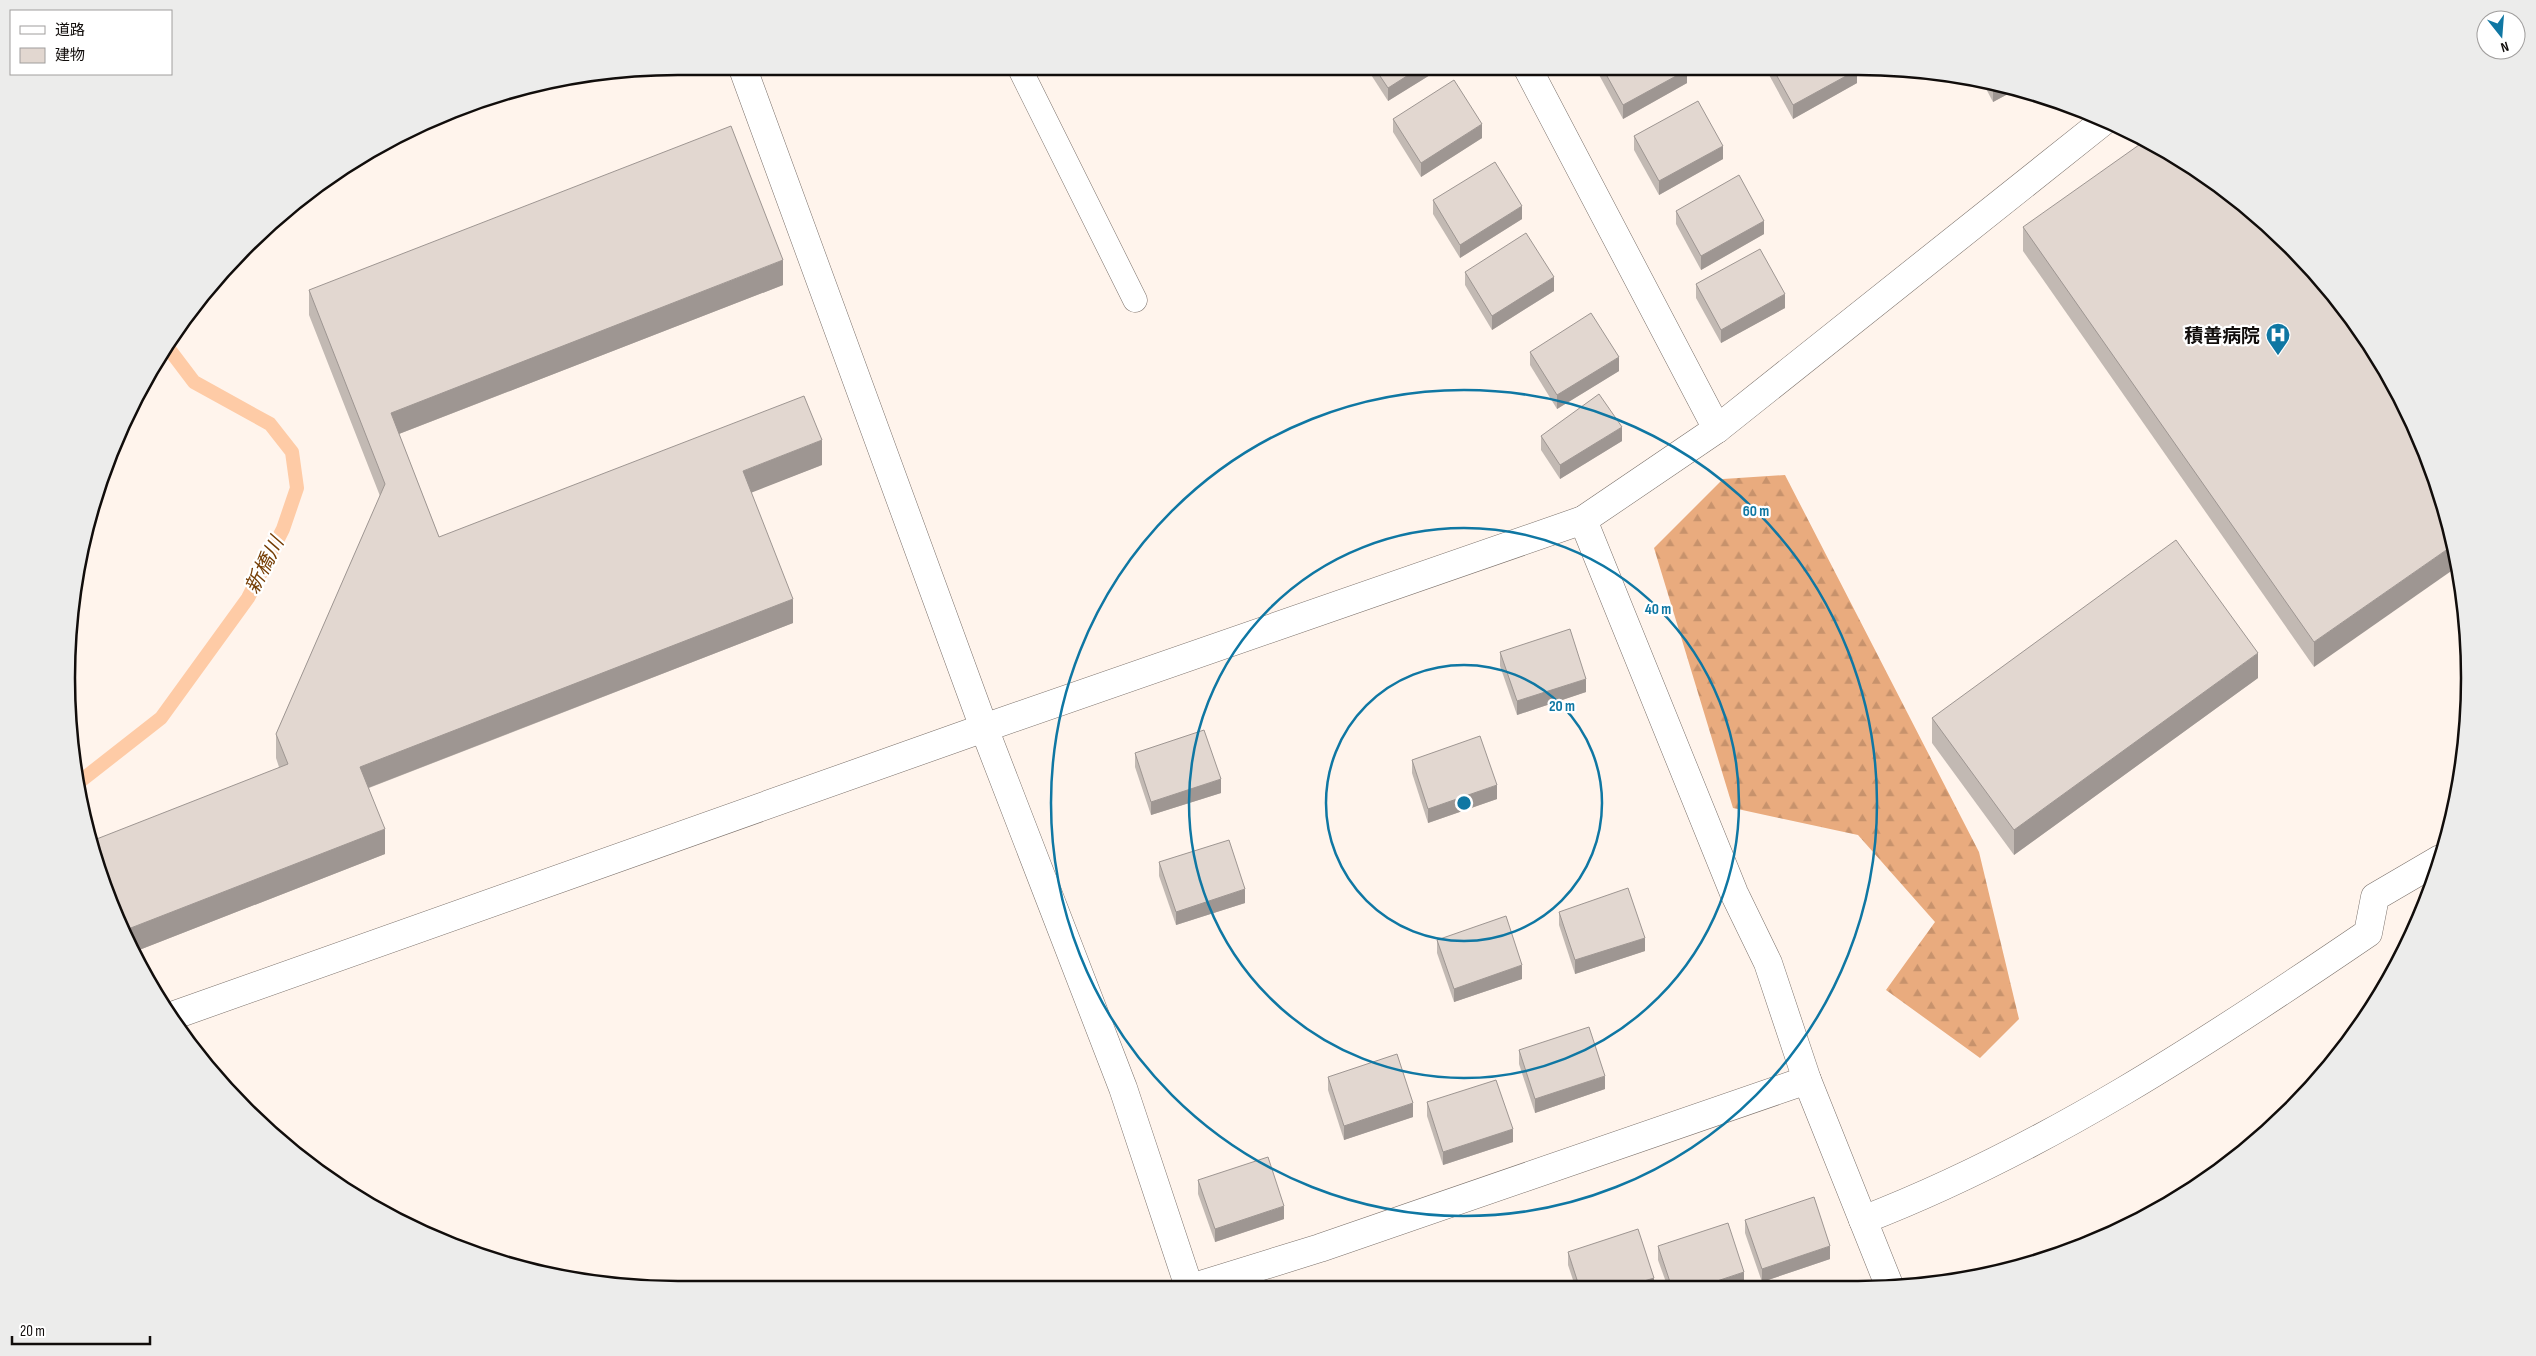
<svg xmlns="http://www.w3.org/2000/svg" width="2536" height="1356" font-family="'Sofia Sans Condensed','Noto Sans JP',sans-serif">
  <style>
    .forest { fill: url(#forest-firs) }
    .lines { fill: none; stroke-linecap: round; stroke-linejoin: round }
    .stream { stroke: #fecba6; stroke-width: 14 }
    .lane-casing { stroke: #7a706a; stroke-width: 25 }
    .street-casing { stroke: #7a706a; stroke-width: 29 }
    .lane { stroke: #fff; stroke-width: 24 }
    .street { stroke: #fff; stroke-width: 28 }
    .wall { fill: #c2b9b3 }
    .shaded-wall { fill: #9e9692 }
    .building { fill: #e2d7d0; stroke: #9e9692 }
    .ring { fill: none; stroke: #0f77a3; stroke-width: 2.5 }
    .labels { text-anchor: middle; stroke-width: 4.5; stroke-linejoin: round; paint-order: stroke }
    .poi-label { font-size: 19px; font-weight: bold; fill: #110d0b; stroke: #fff; text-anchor: end }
    .water-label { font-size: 20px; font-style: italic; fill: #753d04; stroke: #fff }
    .rim { fill: none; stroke: #110d0b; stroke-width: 2.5 }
    .centre { fill: #0f77a3; stroke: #fff; stroke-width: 2.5 }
    .ring-label { font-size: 15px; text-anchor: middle; font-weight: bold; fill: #0f77a3; stroke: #fff; stroke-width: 4.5; stroke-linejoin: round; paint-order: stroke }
  </style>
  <defs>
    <pattern id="forest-firs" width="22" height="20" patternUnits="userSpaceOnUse" patternTransform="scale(1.25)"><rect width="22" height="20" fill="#e9ab7e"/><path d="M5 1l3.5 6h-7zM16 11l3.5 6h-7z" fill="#c7926c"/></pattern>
  </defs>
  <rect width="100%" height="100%" fill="#fff4ec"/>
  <!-- forest -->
  <path class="forest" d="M1785,475l194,377 40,167 -39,39 -94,-68 49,-68 -77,-87 -125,-27 -79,-260 69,-69z"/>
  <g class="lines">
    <!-- stream -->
    <path class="stream" d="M78,783l83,-65 87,-120 35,-69 14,-41 -5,-36 -22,-28 -76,-42 -28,-37"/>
    <defs>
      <path id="lane" d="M1019,67l116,233"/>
      <g id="street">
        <path d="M742,66l242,662 139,360 66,199"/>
        <path d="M1527,67l190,362"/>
        <path d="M1583,520l151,373 34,70 39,117 82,205"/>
        <path d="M169,1017l815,-289 599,-208 134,-91 388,-309"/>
        <path d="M1863,1220c181,-70 345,-178 505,-287l7,-36 65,-38"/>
        <path d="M1194,1287l126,-39 487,-168"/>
      </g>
    </defs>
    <!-- lane casing -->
    <use href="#lane" class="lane-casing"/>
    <!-- street casing -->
    <use href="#street" class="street-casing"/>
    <!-- lane -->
    <use href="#lane" class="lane"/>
    <!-- street -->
    <use href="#street" class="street"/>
  </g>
  <!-- wall -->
  <g class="wall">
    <path d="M1366,67h77l-55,34z"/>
    <path d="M1598,67h87l2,16 -64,36 -25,-46z"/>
    <path d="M1768,67l87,1 2,15 -64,36 -25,-46z"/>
    <path d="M1982,81l35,6 2,1 -26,14z"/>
    <path d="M1393,119l89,19 -61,39 -28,-45z"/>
    <path d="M1634,136l89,23 -64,36 -25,-45z"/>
    <path d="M1433,200l89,19 -62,39 -27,-44z"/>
    <path d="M1676,211l88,23 -63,36 -25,-46z"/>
    <path d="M2023,227l295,48 -4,392 -291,-416z"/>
    <path d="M1465,272l89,19 -62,39 -27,-45z"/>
    <path d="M1696,284l89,24 -64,35 -25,-45z"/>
    <path d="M783,285l-384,149 40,103 383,-72 -71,27 42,131 -424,165 16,66 -251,98 -21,-40 166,-145 -3,-9v-24l104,-238 -71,-181v-25z"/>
    <path d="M1530,352l89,19 -62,38 -27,-44z"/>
    <path d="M1541,436l81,5 -62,38 -19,-29z"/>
    <path d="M1500,652l86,40 -69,23 -17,-49z"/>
    <path d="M2258,678l-244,177 -82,-112v-25z"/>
    <path d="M1135,753l86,40 -70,22 -16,-48z"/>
    <path d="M1412,760l85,39 -69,24 -16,-50z"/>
    <path d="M1159,862l86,41 -69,22 -17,-49z"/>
    <path d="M1559,912l86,39 -70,23 -16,-49z"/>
    <path d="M1437,940l85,39 -68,23 -17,-49z"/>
    <path d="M1519,1050l86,39 -70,24 -16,-49z"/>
    <path d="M1328,1077l85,40 -69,23 -16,-50z"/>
    <path d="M1427,1102l86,40 -70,23 -16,-49z"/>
    <path d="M1198,1180l86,39 -69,23 -17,-48z"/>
    <path d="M1745,1220l85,39 -68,23 -17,-49z"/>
    <path d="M1658,1246l86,39h-77l-9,-25z"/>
    <path d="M1568,1252l86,33 -79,1 -7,-21z"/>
  </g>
  <!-- shaded-wall -->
  <g class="shaded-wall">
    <path d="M1421,67h22l-55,34v-13z"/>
    <path d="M1687,70v13l-64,36v-14z"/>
    <path d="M1857,70v13l-64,36v-14z"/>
    <path d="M2001,85l18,3 -26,14v-13z"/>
    <path d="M1482,124v14l-61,39v-14z"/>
    <path d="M1723,146v13l-64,36v-14z"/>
    <path d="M1522,206v13l-62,39v-13z"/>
    <path d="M1764,221v13l-63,36v-14z"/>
    <path d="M783,260v25l-392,152v-24z"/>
    <path d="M1554,277v14l-62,39v-14z"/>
    <path d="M1785,294v14l-64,35v-13z"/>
    <path d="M1619,357v14l-62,38v-14z"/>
    <path d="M1622,427v14l-62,38v-14z"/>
    <path d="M822,440v25l-79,31v-25z"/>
    <path d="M2452,546l5,21 -143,100v-25z"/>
    <path d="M793,599v24l-433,168v-24z"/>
    <path d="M2258,653v25l-244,177v-25z"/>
    <path d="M1586,679v13l-69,23v-14z"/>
    <path d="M1221,779v14l-70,22v-13z"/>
    <path d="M1497,785v14l-69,24v-14z"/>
    <path d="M385,829v25l-251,98 -11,-21z"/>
    <path d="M1245,889v14l-69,22v-13z"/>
    <path d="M1645,938v13l-70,23v-14z"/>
    <path d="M1522,965v14l-68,23v-13z"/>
    <path d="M1605,1076v13l-70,24v-14z"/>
    <path d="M1413,1103v14l-69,23v-14z"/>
    <path d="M1513,1129v13l-70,23v-13z"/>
    <path d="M1284,1206v13l-69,23v-13z"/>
    <path d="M1830,1246v13l-68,23v-13z"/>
    <path d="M1744,1272v13h-39z"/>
    <path d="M1654,1278v7h-23z"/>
  </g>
  <!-- building -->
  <g class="building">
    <path d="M1374,67h47l-33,21z"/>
    <path d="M1602,67h83l2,3 -64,35z"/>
    <path d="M1772,67l83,1 2,2 -64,35z"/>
    <path d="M1454,80l28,44 -61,39 -28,-44z"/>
    <path d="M1990,83l11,2 -8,4z"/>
    <path d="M1698,101l25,45 -64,35 -25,-45z"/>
    <path d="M731,126l52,134 -392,153 48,124 365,-141 18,44 -79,31 50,128 -433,168 25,62 -262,102 -10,-19 -24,-70 199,-78 -12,-30 109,-250 -76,-194z"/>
    <path d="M2146,140l85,53 87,82 70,97 49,110 15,64 -138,96 -291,-415z"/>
    <path d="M1495,162l27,44 -62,39 -27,-45z"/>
    <path d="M1739,175l25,46 -63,35 -25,-45z"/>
    <path d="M1526,233l28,44 -62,39 -27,-44z"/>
    <path d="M1760,249l25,45 -64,36 -25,-46z"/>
    <path d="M1591,313l28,44 -62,38 -27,-43z"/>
    <path d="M1599,394l23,33 -62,38 -19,-29z"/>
    <path d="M2176,540l82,113 -244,177 -82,-112z"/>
    <path d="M1570,629l16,50 -69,22 -17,-49z"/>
    <path d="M1204,730l17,49 -70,23 -16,-49z"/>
    <path d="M1480,736l17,49 -69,24 -16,-49z"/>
    <path d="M1229,840l16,49 -69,23 -17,-50z"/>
    <path d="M1628,888l17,50 -70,22 -16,-48z"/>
    <path d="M1506,916l16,49 -68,24 -17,-49z"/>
    <path d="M1589,1027l16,49 -70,23 -16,-49z"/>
    <path d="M1397,1054l16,49 -69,23 -16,-49z"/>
    <path d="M1496,1080l17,49 -70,23 -16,-50z"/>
    <path d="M1268,1157l16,49 -69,23 -17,-49z"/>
    <path d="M1814,1197l16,49 -68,23 -17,-49z"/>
    <path d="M1728,1223l16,49 -39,13h-34l-13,-39z"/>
    <path d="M1638,1229l16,49 -23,7 -52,1 -11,-34z"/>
  </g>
  <!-- distance rings -->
  <g class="ring">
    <circle cx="1464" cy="803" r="138"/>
    <circle cx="1464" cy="803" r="275"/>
    <circle cx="1464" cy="803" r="413"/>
  </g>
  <!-- icons -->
  <defs>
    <symbol id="hospital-pin" viewBox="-11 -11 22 30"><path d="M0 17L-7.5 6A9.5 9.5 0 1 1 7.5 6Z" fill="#0f77a3" stroke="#fff"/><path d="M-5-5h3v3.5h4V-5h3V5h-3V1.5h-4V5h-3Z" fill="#fff"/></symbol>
  </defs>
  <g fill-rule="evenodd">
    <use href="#hospital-pin" x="2264" y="321" width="28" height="38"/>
  </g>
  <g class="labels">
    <!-- poi labels -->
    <g class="poi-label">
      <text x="2260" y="342">積善病院</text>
    </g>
    <!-- water labels -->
    <g class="water-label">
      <text transform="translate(264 565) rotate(-63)" y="7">新橋川</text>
    </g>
  </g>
  <!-- crop -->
  <path d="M0 0H2536V1356H0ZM678 75H1858A603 603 0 0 1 2461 678V678A603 603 0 0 1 1858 1281H678A603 603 0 0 1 75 678V678A603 603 0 0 1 678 75Z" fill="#ececeb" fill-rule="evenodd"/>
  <path class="rim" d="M678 75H1858A603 603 0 0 1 2461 678V678A603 603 0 0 1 1858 1281H678A603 603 0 0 1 75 678V678A603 603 0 0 1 678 75Z"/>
  <circle cx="1464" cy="803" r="8" class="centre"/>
  <g class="ring-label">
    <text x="1756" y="516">60 m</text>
    <text x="1658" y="614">40 m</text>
    <text x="1562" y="711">20 m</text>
  </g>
  <!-- legend -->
  <rect x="10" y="10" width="162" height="65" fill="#ffffff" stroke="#a09e9d"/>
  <rect x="20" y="26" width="25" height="8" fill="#ffffff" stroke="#a09e9d"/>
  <text x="55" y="35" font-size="15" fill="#110d0b">道路</text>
  <rect x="20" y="48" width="25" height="15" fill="#e2d7d0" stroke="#a09e9d"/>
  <text x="55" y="60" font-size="15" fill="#110d0b">建物</text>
  <!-- north arrow -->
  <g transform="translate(2501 35) rotate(163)"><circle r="24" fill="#ffffff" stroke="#a09e9d"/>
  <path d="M0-4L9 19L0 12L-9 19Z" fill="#0f77a3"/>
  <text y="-8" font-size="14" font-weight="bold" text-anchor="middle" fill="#110d0b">N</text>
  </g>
  <!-- scale -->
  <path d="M12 1336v8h138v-8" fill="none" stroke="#110d0b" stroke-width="2.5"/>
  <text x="20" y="1336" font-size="15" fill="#110d0b" stroke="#ffffff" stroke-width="4" paint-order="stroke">20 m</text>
</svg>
